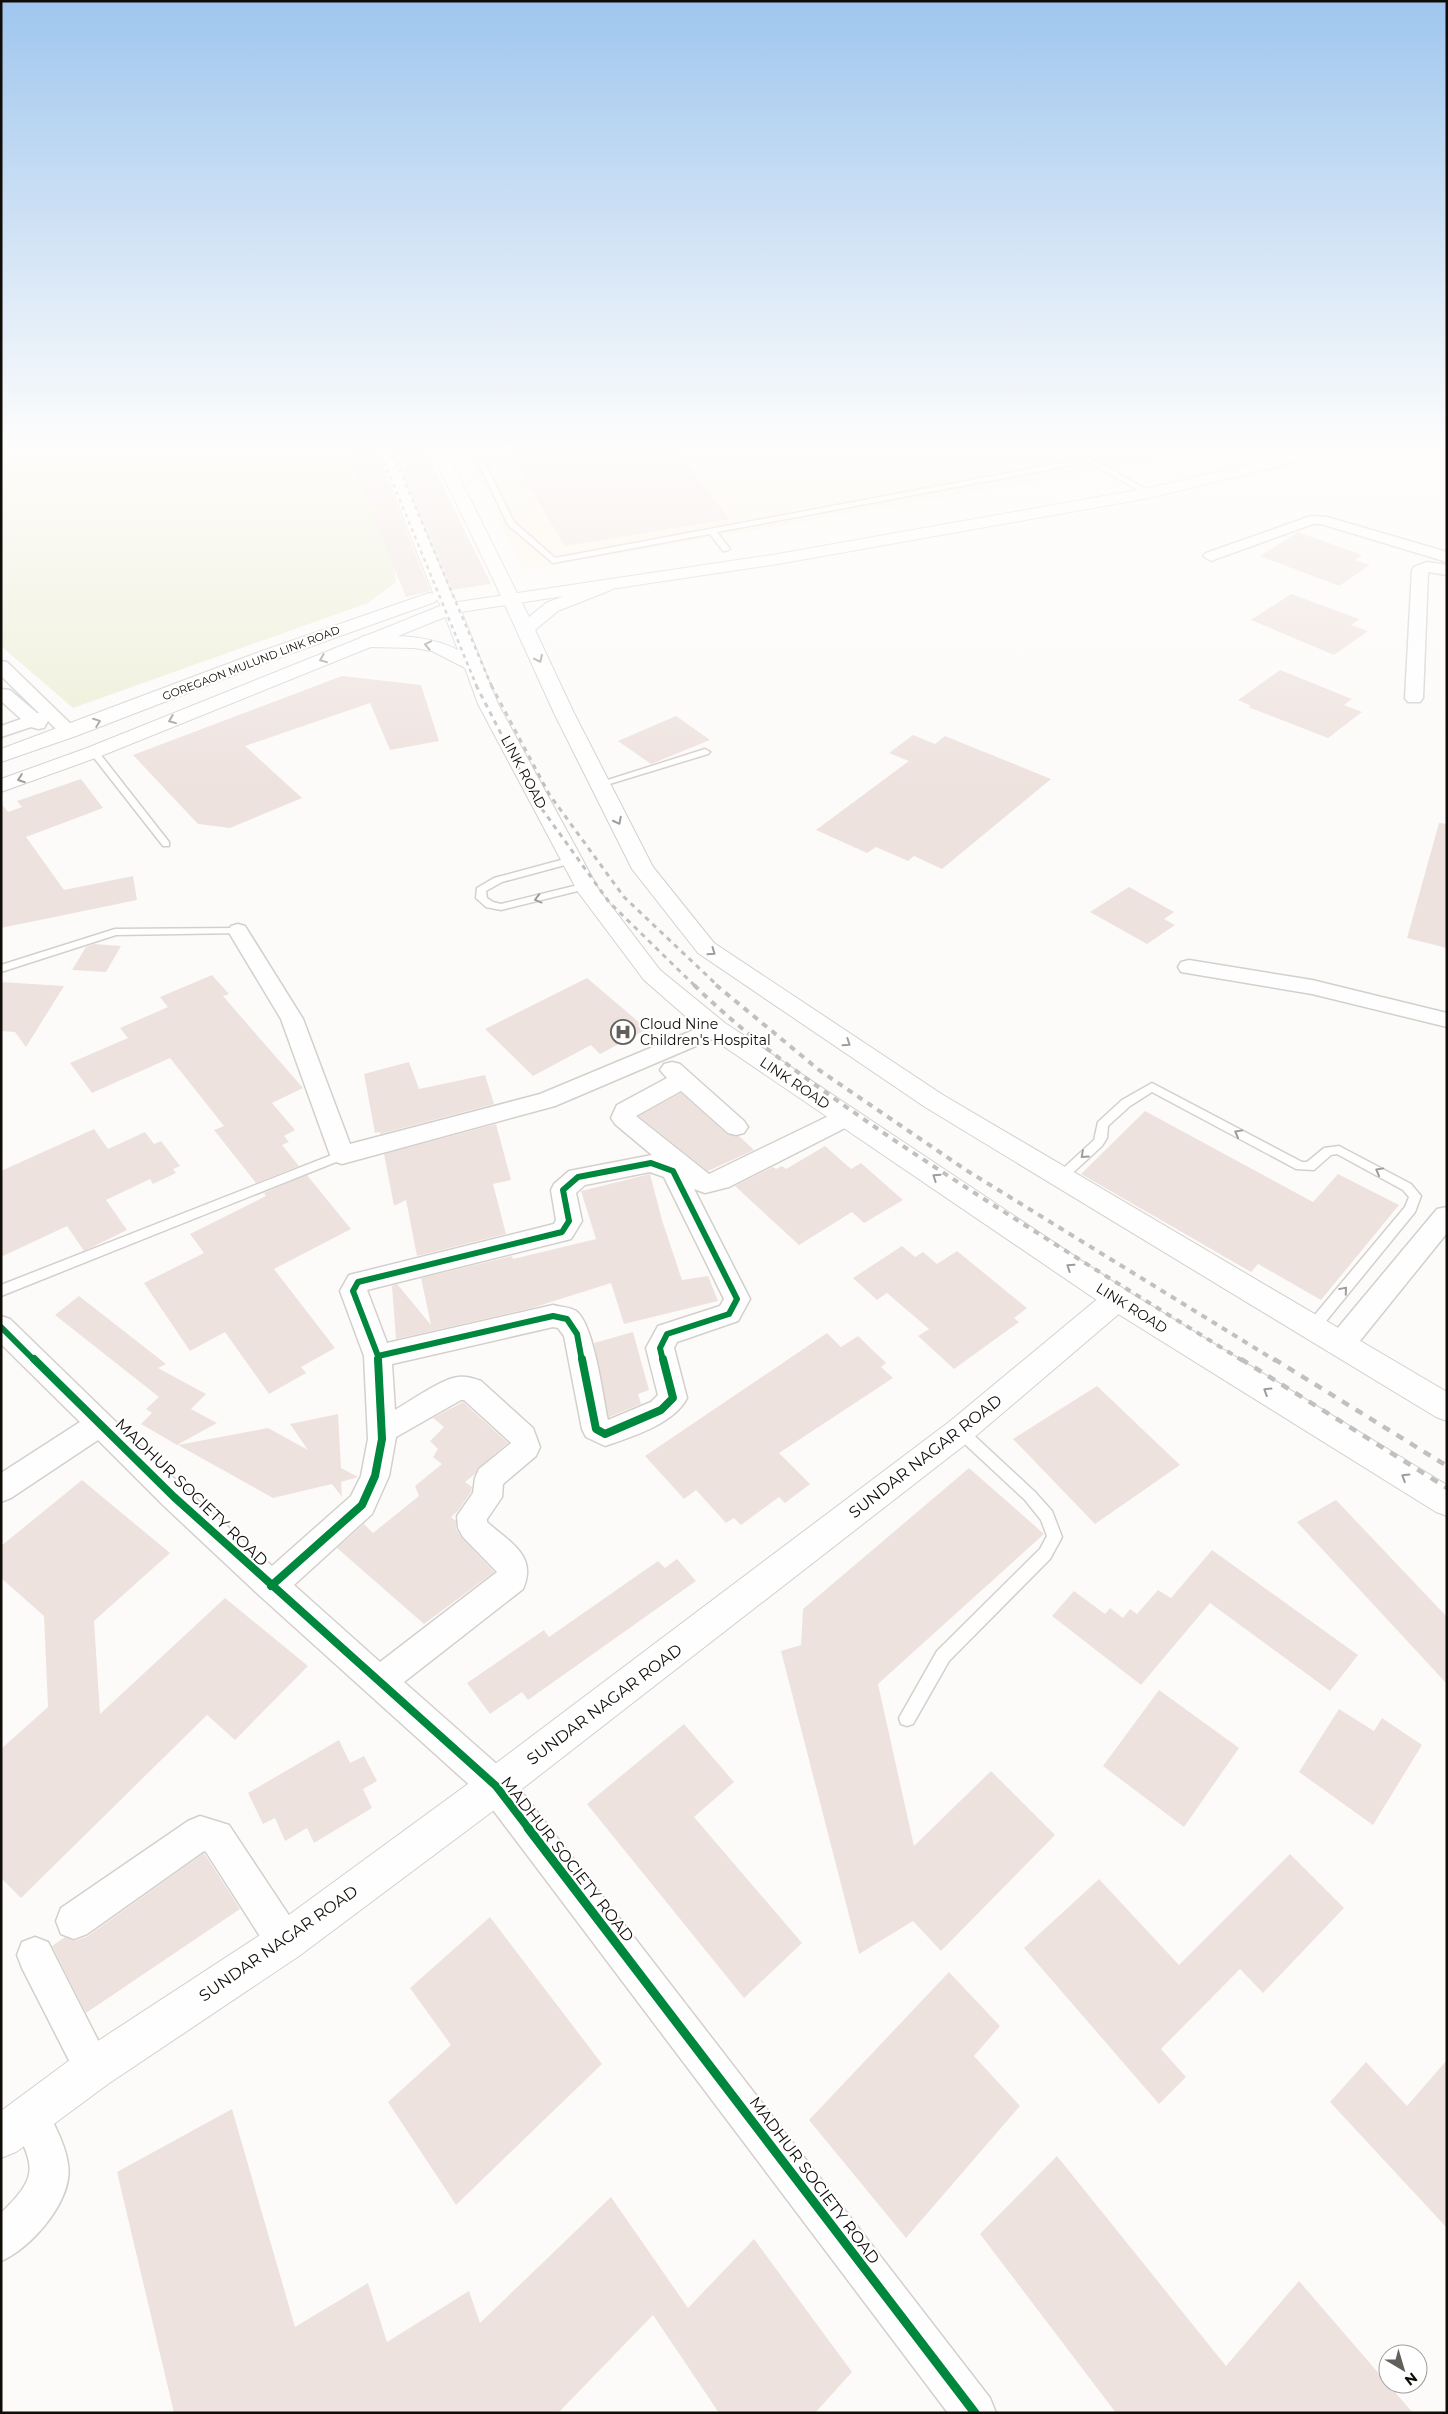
<svg xmlns="http://www.w3.org/2000/svg" width="1448" height="2414" font-family="Montserrat,sans-serif">
  <style>
    .built { fill: #fdf3e5 }
    .green { fill: #eceed6 }
    .building { fill: #eee2de }
    .lines { fill: none; stroke-linecap: round; stroke-linejoin: round }
    .service-casing { stroke: #d3d0cc; stroke-width: 3 }
    .minor-casing { stroke: #d3d0cc; stroke-width: 3 }
    .tertiary-casing { stroke: #d3d0cc; stroke-width: 2 }
    .secondary-casing { stroke: #d3d0cc; stroke-width: 2 }
    .primary-casing { stroke: #d3d0cc; stroke-width: 2 }
    .service { fill: #fffefe; fill-rule: evenodd }
    .minor { fill: #fffefe; fill-rule: evenodd }
    .tertiary { fill: #fffefe; fill-rule: evenodd }
    .secondary { fill: #fffefe; fill-rule: evenodd }
    .primary { fill: #fffefe; fill-rule: evenodd }
    .rail-far3 { stroke: #c1c0bf; stroke-width: 2.5; stroke-dasharray: 4 4; stroke-linecap: butt }
    .rail-far2 { stroke: #c1c0bf; stroke-width: 3; stroke-dasharray: 5 5; stroke-linecap: butt }
    .rail-far1 { stroke: #c1c0bf; stroke-width: 4; stroke-dasharray: 6 6; stroke-linecap: butt }
    .rail { stroke: #c1c0bf; stroke-width: 4.5; stroke-dasharray: 8 8; stroke-linecap: butt }
    .cycleway-far2-casing { stroke: #fff; stroke-width: 9 }
    .cycleway-far1-casing { stroke: #fff; stroke-width: 11 }
    .cycleway-casing { stroke: #fff; stroke-width: 12 }
    .cycleway-far2 { stroke: #00873e; stroke-width: 6 }
    .cycleway-far1 { stroke: #00873e; stroke-width: 8 }
    .cycleway { stroke: #00873e; stroke-width: 9 }
    .oneway { stroke: #9f9d9b }
    .labels { text-anchor: middle; stroke-width: 4.5; stroke-linejoin: round; paint-order: stroke }
    .far-street-label { font-size: 11px; fill: #100c07; stroke: #fff }
    .street-label { font-size: 14px; fill: #100c07; stroke: #fff }
    .poi-label { font-size: 14px; fill: #100c07; stroke: #fff; text-anchor: start }
    .near-street-label { font-size: 16px; fill: #100c07; stroke: #fff }
  </style>
  <rect width="100%" height="100%" fill="#fdfbf9"/>
  <!-- built -->
  <path class="built" d="M463,447h653l27,16 -619,107z"/>
  <!-- green -->
  <g class="green">
    <path d="M1,447h346l47,117 2,18 -28,21 -295,105 -72,-62z"/>
    <path d="M1116,447h93l-66,16z"/>
  </g>
  <!-- building -->
  <g class="building">
    <path d="M345,447h29l56,144 -24,6z"/>
    <path d="M394,447h29l68,137 -39,6z"/>
    <path d="M505,447h170l54,72 -164,27z"/>
    <path d="M1298,532l64,23 -7,5 15,5 -31,21 -79,-30z"/>
    <path d="M1291,594l68,25 -8,6 17,6 -34,24 -83,-35z"/>
    <path d="M1280,670l72,29 -8,6 18,7 -34,26 -80,-31 3,-1 -13,-6z"/>
    <path d="M342,676l79,9 18,56 -49,9 -20,-47 -125,43 57,52 -72,30 -32,-4 -65,-69z"/>
    <path d="M676,716l34,24 -59,24 -33,-23z"/>
    <path d="M913,735l22,9 10,-8 106,43 -109,90 -28,-13 -6,5 -32,-14 -9,6 -51,-23 93,-69 -20,-8z"/>
    <path d="M81,779l22,29 -77,29 38,53 69,-14 4,24 -136,28v-125l7,9 14,-5 -5,-6z"/>
    <path d="M1439,823l8,1v124l-40,-10z"/>
    <path d="M1129,887l45,25 -10,7 11,6 -28,19 -57,-32z"/>
    <path d="M94,944l27,2 -15,26 -34,-2 14,-23z"/>
    <path d="M212,975l17,19 -6,2 80,92 -31,15 23,27 -11,6 5,6 -7,3 17,21 -43,17 -42,-53 10,-4 -54,-68 -78,35 -22,-30 58,-25 -8,-10 48,-21 -8,-10z"/>
    <path d="M587,978l60,51 -47,25 -9,-9 -58,31 -48,-47z"/>
    <path d="M1,982l63,4 -38,61 -11,-15 -14,-1z"/>
    <path d="M409,1062l10,27 66,-14 9,29 -114,30v-2l-5,1 -11,-59z"/>
    <path d="M681,1093l46,41 12,2 15,14 -46,21 -69,-55z"/>
    <path d="M1145,1111l168,91 25,-28 61,31 -78,95 -63,-36 -7,8 -170,-98z"/>
    <path d="M496,1124l15,56 -18,4 13,50 -89,22 -11,-56 -12,6 -10,-52z"/>
    <path d="M94,1129l14,20 37,-17 9,12 7,-3 19,25 -7,3 3,4 -23,11 -3,-5 -44,21 21,30 -43,21 -17,-25 -66,31v-86z"/>
    <path d="M825,1146l26,23 10,-6 42,37 -39,23 -12,-11 -53,33 -64,-59 38,-19 3,2 6,-3 4,3z"/>
    <path d="M650,1174l12,46 20,60 26,-4 10,25 -94,23 -13,-41 -79,25 -136,31 -4,-53 5,-2 34,41 -10,-47 91,-22 1,3 83,-20 -15,-48z"/>
    <path d="M307,1175l44,54 -77,40 61,79 -34,19 5,6 -37,21 -44,-62 -35,19 -46,-68 60,-30 -14,-19 76,-38 -2,-3z"/>
    <path d="M902,1246l13,11 8,-5 14,12 20,-13 70,57 -13,10 5,4 -65,47 -36,-33 11,-7 -42,-36 -10,7 -24,-22z"/>
    <path d="M79,1296l87,68 -8,4 48,26 -15,15 26,14 -40,22 -36,-21 11,-11 -6,-4 13,-12 -104,-82z"/>
    <path d="M633,1332l16,58 -11,4 3,10 -32,13 -15,-74z"/>
    <path d="M827,1333l14,14 17,-11 28,27 -5,4 12,11 -114,75 31,31 -25,19 -6,-6 -38,28 -7,-7 -8,5 -30,-33 -12,9 -39,-43z"/>
    <path d="M1097,1386l83,79 -85,59 -82,-85z"/>
    <path d="M463,1402l45,41 -30,25 -3,6 -10,8 7,5 -1,5 -13,19 -7,6 5,4v8l6,9 32,34 -70,52 -87,-76 27,-24 9,9 46,-37 -4,-10 27,-22 -9,-7 5,-8 -8,-8 14,-14 -11,-9z"/>
    <path d="M338,1414l3,54 17,9 -17,5 1,15 -10,-13 -59,14 -95,-53 90,-17 40,22 -18,-26z"/>
    <path d="M969,1468l75,66 -166,150 36,162 77,-75 64,64 -114,116 -28,-30 -54,33 -78,-303 20,-6 2,-36z"/>
    <path d="M82,1480l88,73 -76,68 6,93 125,-116 83,68 -73,74 -28,-25 -186,183 -20,-20v-129l47,-42 -4,-91 -43,-38v-32z"/>
    <path d="M1336,1500l111,117v67l-150,-162z"/>
    <path d="M1212,1550l146,105 -28,36 -120,-88 -69,82 -89,-69 22,-25 31,23 5,-6 13,10 7,-9 7,5 21,-24 13,8z"/>
    <path d="M677,1559l19,22 -168,119 -6,-8 -32,22 -23,-31 77,-53 5,7 109,-76 7,7z"/>
    <path d="M1159,1690l80,58 -55,79 -81,-61z"/>
    <path d="M1339,1709l35,22 8,-13 40,27 -49,80 -74,-53z"/>
    <path d="M684,1724l50,58 -40,35 108,126 -58,55 -157,-194z"/>
    <path d="M339,1740l11,23 14,-7 13,25 -14,8 9,19 -58,35 -7,-15 -22,13 -10,-23 -12,6 -15,-31z"/>
    <path d="M204,1853l36,56 -154,104 -34,-67 13,-9 10,4 13,-5z"/>
    <path d="M1290,1854l54,54 -81,85 -23,-24 -79,80 25,28 -27,27 -135,-156 75,-69 80,86z"/>
    <path d="M490,1917l112,147 -146,141 -68,-103 63,-57 -41,-57z"/>
    <path d="M949,1972l51,54 -26,30 46,50 -114,132 -97,-118z"/>
    <path d="M1447,2060v168l-117,-126 36,-40 41,44z"/>
    <path d="M232,2109l63,218 73,-44 19,59 82,-51 11,32 131,-126 77,111 66,-69 98,133 -37,41h-96l-66,-98 -95,98h-384l-57,-241z"/>
    <path d="M1057,2156l169,210 73,-85 114,132h-297l-136,-179z"/>
  </g>
  <g class="lines">
    <defs>
      <g id="service">
        <path d="M471,447h6l37,75 41,36 528,-99 -19,-12h7l82,46 -7,2 -57,-33 -372,70 13,17 -4,2h-3l-13,-17 -157,29 -45,-38z"/>
        <path d="M94,749l3,1 72,92v4h-6l-72,-92v-4z"/>
        <path d="M705,749l5,3 -2,2 -105,32 -3,1 -5,-3z"/>
        <path d="M572,857l4,1v4l-74,20 -16,9 1,7 6,4 8,2 85,-21 4,1v4l-89,22 -15,-3 -10,-9 1,-10 17,-10z"/>
        <path d="M238,928l5,3 -1,2 -126,2 -115,37v-7l114,-36z"/>
        <path d="M1152,1083l150,79h5l17,-14 15,-2 72,38 10,12 -6,16 -97,119h-10l-2,-4 2,-4 97,-116 4,-10 -6,-7 -66,-36 -6,1 -17,15 -18,-1 -144,-77 -22,14 -22,20 -1,12 -5,8 -37,34h-8l-2,-3 2,-3 37,-34 4,-18 24,-22z"/>
        <path d="M342,1151l6,4 -2,3 -345,138v-11z"/>
        <path d="M960,1425l5,2 70,65 17,19 10,26 -12,22 -101,102 -36,63 -6,2 -6,-2 -2,-6 38,-67 103,-102 7,-13 -6,-16 -16,-20 -70,-65 -2,-4 2,-4z"/>
      </g>
      <g id="minor">
        <path d="M1311,516l16,1 120,35v10l-126,-38h-8l-97,35 -5,2 -8,-5 3,-3z"/>
        <path d="M1427,562l20,3v10l-19,-3 -5,126 -3,4h-12l-3,-4 7,-128 2,-3z"/>
        <path d="M1,661l6,1 68,66 3,4 -3,4h-12l-15,-15 -4,7 -6,1 -7,-2 -30,10v-11l20,-7 -20,-18v-12l9,1 27,23h2l-38,-37z"/>
        <path d="M238,924l7,2 58,93 47,125 190,-50 168,-70 8,-2 8,2 3,5 -3,5 -169,72 -213,58 -9,-3 -3,-6 -49,-136 -53,-88 3,-5z"/>
        <path d="M1189,960l123,20 135,33v14l-135,-33 -131,-22 -3,-5 3,-5z"/>
        <path d="M672,1062l8,2 64,57 4,6 -4,6 -8,2 -8,-2 -47,-42 -45,25 73,58 130,-63 8,-2 8,2 4,6 -4,6 -126,64 -24,6 -11,-4 56,110 -12,22 -61,21 -3,6 13,50c-13,26 -56,39 -82,48l-19,-9 -4,-8 -18,-93 -6,-8 -5,-1 -161,37 3,46c14,-8 48,-32 63,-33 7,-1 15,1 23,4l52,47 7,19 -4,9 -33,28 -1,13 -15,22v3c22,20 51,33 36,67l-119,93 104,92 482,624 6,15h-48l-464,-615 -224,-202 -96,-90 -66,-66 -87,58 -10,4v-29l79,-51 -79,-78v-28l9,3 174,169 88,78 79,-70 10,-20 7,-37 -4,-83 -24,-65 9,-16 205,-51 2,-4 -5,-30 3,-6 15,-13 83,-16 -37,-31 -4,-6 6,-13 50,-27 -7,-8 4,-6zM650,1172l14,5 60,122 -4,7 -62,20 -12,22 12,47 -7,7 -43,18c-5,-23 -14,-96 -32,-109 -6,-4 -16,-4 -23,-6l-166,38 -20,-53 204,-51 11,-18 -6,-28 9,-8zM461,1400h3l47,43 -32,26 -4,9 -2,15 -16,23 1,12 5,9 34,35 -117,90 -86,-77 78,-71 17,-38 7,-39z"/>
        <path d="M1447,1207v26l-96,119 -10,3 -10,-3 -3,-8 3,-8 106,-127z"/>
        <path d="M200,1816l29,9 69,104 5,13 -5,13 -13,5 -13,-5 -66,-103 -2,-1 -117,83 -13,5 -13,-5 -5,-13 5,-13 127,-87z"/>
        <path d="M35,1937l13,5 58,114 6,13 -6,13 -13,6 -13,-6 -58,-114 -5,-13 5,-13z"/>
        <path d="M30,2097l14,5c8,20 21,40 24,62 6,35 -36,84 -67,97v-48c43,-41 30,-48 10,-97l5,-14z"/>
      </g>
      <g id="tertiary">
        <path d="M1323,447h25l-3,3 -196,48 -371,66 -267,40 -6,-1 -3,-4 3,-4 6,-1 267,-40 371,-66z"/>
        <path d="M1117,1288l10,3 4,8 -4,8 -156,133 -462,359 -210,157 -191,128 -92,68 -15,6v-47l77,-57 193,-126 212,-155 466,-351 158,-131z"/>
      </g>
      <g id="secondary">
        <path d="M429,593l6,1 3,4 -3,4 -162,58 -197,76 -75,26v-13l258,-97z"/>
        <path d="M511,594l6,1 3,4 -3,4 -62,10 -354,143 -100,36v-13l86,-31 358,-144z"/>
      </g>
      <g id="primary">
        <path d="M376,447h16l59,146 9,15 38,96 101,186 61,80 65,53 402,268 320,194v31l-11,-4 -329,-205 -400,-272 -63,-55 -66,-88 -100,-188 -13,-36 -33,-17 -18,-3 -46,-1 -7,-2 -2,-4 2,-4 7,-2c31,1 61,0 90,15l-16,-42 -9,-15z"/>
        <path d="M429,447h15l85,170 17,-14 53,-21h12l3,4 -3,4 -53,21 -23,19 39,83 79,154 61,76 229,152 504,297v29l-11,-4 -511,-310 -227,-154 -66,-84 -78,-156 -59,-130z"/>
      </g>
    </defs>
    <!-- service casing -->
    <use href="#service" class="service-casing"/>
    <!-- minor casing -->
    <use href="#minor" class="minor-casing"/>
    <!-- tertiary casing -->
    <use href="#tertiary" class="tertiary-casing"/>
    <!-- secondary casing -->
    <use href="#secondary" class="secondary-casing"/>
    <!-- primary casing -->
    <use href="#primary" class="primary-casing"/>
    <!-- service -->
    <use href="#service" class="service"/>
    <!-- minor -->
    <use href="#minor" class="minor"/>
    <!-- tertiary -->
    <use href="#tertiary" class="tertiary"/>
    <!-- secondary -->
    <use href="#secondary" class="secondary"/>
    <!-- primary -->
    <use href="#primary" class="primary"/>
    <!-- rail-far3 -->
    <g class="rail-far3">
      <path d="M378,447l99,240"/>
      <path d="M390,447l102,240"/>
    </g>
    <!-- rail-far2 -->
    <g class="rail-far2">
      <path d="M476,685l58,113 75,104 86,84"/>
      <path d="M491,685l58,109 75,103 94,89"/>
    </g>
    <!-- rail-far1 -->
    <g class="rail-far1">
      <path d="M694,985c58,57 126,104 194,151 116,78 236,151 355,225"/>
      <path d="M716,985l103,85 147,100 310,191"/>
    </g>
    <!-- rail -->
    <g class="rail">
      <path d="M1241,1359l206,129"/>
      <path d="M1274,1359l173,107"/>
    </g>
    <defs>
      <g id="cycleway-far2">
        <path d="M1,1327l34,34"/>
        <path d="M378,1356v5"/>
        <path d="M378,1356l-25,-65 5,-9 204,-50 7,-11 -6,-31 15,-13 73,-14 22,8 64,128 -8,15 -62,20 -7,14 3,13"/>
        <path d="M378,1356l175,-40 14,3 10,15 5,27"/>
      </g>
      <g id="cycleway-far1">
        <path d="M34,1359l140,138 322,289 33,43"/>
        <path d="M582,1359l14,70 9,5 56,-24 12,-12 -10,-39"/>
        <path d="M271,1586l91,-81 13,-29 7,-37 -4,-80"/>
      </g>
      <path id="cycleway" d="M528,1828l447,585"/>
    </defs>
    <!-- cycleway-far2 casing -->
    <use href="#cycleway-far2" class="cycleway-far2-casing"/>
    <!-- cycleway-far1 casing -->
    <use href="#cycleway-far1" class="cycleway-far1-casing"/>
    <!-- cycleway casing -->
    <use href="#cycleway" class="cycleway-casing"/>
    <!-- cycleway-far2 -->
    <use href="#cycleway-far2" class="cycleway-far2"/>
    <!-- cycleway-far1 -->
    <use href="#cycleway-far1" class="cycleway-far1"/>
    <!-- cycleway -->
    <use href="#cycleway" class="cycleway"/>
  </g>
  <!-- one-way arrows -->
  <defs><path id="oneway-chevron" d="M-2-3.5L2.5 0L-2 3.5" fill="none" stroke-width="1.6" stroke-linecap="round" stroke-linejoin="round" transform="scale(1.25)"/></defs>
  <g class="oneway">
    <use href="#oneway-chevron" transform="translate(428 645) rotate(-169)"/>
    <use href="#oneway-chevron" transform="translate(323 659) rotate(158)"/>
    <use href="#oneway-chevron" transform="translate(539 659) rotate(65)"/>
    <use href="#oneway-chevron" transform="translate(172 720) rotate(158)"/>
    <use href="#oneway-chevron" transform="translate(97 722) rotate(-21)"/>
    <use href="#oneway-chevron" transform="translate(21 779) rotate(160)"/>
    <use href="#oneway-chevron" transform="translate(618 821) rotate(63)"/>
    <use href="#oneway-chevron" transform="translate(538 899) rotate(165)"/>
    <use href="#oneway-chevron" transform="translate(712 952) rotate(35)"/>
    <use href="#oneway-chevron" transform="translate(847 1043) rotate(34)"/>
    <use href="#oneway-chevron" transform="translate(1238 1133) rotate(-151)"/>
    <use href="#oneway-chevron" transform="translate(1084 1155) rotate(138)"/>
    <use href="#oneway-chevron" transform="translate(1379 1171) rotate(-151)"/>
    <use href="#oneway-chevron" transform="translate(936 1177) rotate(-146)"/>
    <use href="#oneway-chevron" transform="translate(1070 1267) rotate(-146)"/>
    <use href="#oneway-chevron" transform="translate(1344 1290) rotate(-50)"/>
    <use href="#oneway-chevron" transform="translate(1267 1391) rotate(-148)"/>
    <use href="#oneway-chevron" transform="translate(1405 1477) rotate(-148)"/>
  </g>
  <!-- sky -->
  <linearGradient id="sky" x2="0" y2="1"><stop stop-color="#9fc6ee"/><stop offset="0.57" stop-color="#fefdfc"/><stop offset="1" stop-color="#fefdfc" stop-opacity="0"/></linearGradient>
  <rect width="1448" height="785" fill="url(#sky)"/>
  <!-- icons -->
  <defs>
    <symbol id="hospital-ring" viewBox="-11 -11 22 22"><circle r="9.5" fill="#fff" stroke="#63605c" stroke-width="1.5"/><path d="M-5-5h3v3.5h4V-5h3V5h-3V1.5h-4V5h-3Z" fill="#63605c"/></symbol>
  </defs>
  <g fill-rule="evenodd">
    <use href="#hospital-ring" x="609" y="1018" width="28" height="28"/>
  </g>
  <g class="labels">
    <!-- far-street labels -->
    <g class="far-street-label">
      <text transform="translate(251 663) rotate(-21)" y="4">GOREGAON MULUND LINK ROAD</text>
    </g>
    <!-- street labels -->
    <g class="street-label">
      <text transform="translate(524 772) rotate(62)" y="5">LINK ROAD</text>
      <text transform="translate(795 1083) rotate(34)" y="5">LINK ROAD</text>
      <text transform="translate(1132 1308) rotate(32)" y="5">LINK ROAD</text>
    </g>
    <!-- poi labels -->
    <g class="poi-label">
      <text x="640" y="1029">Cloud Nine<tspan x="640" dy="16">Children's Hospital</tspan></text>
    </g>
    <!-- near-street labels -->
    <g class="near-street-label">
      <text transform="translate(925 1456) rotate(-38)" y="6">SUNDAR NAGAR ROAD</text>
      <text transform="translate(192 1492) rotate(44)" y="6">MADHUR SOCIETY ROAD</text>
      <text transform="translate(604 1704) rotate(-37)" y="6">SUNDAR NAGAR ROAD</text>
      <text transform="translate(568 1859) rotate(52)" y="6">MADHUR SOCIETY ROAD</text>
      <text transform="translate(278 1943) rotate(-35)" y="6">SUNDAR NAGAR ROAD</text>
      <text transform="translate(815 2180) rotate(53)" y="6">MADHUR SOCIETY ROAD</text>
    </g>
  </g>
  <!-- border -->
  <rect width="1448" height="2414" fill="none" stroke="#100c07" stroke-width="5"/>
  <!-- north arrow -->
  <g transform="translate(1403 2369) rotate(142)"><circle r="24" fill="#ffffff" stroke="#9f9e9c"/>
  <path d="M0-4L9 19L0 12L-9 19Z" fill="#63605c"/>
  <text y="-8" font-size="14" font-weight="bold" text-anchor="middle" fill="#100c07">N</text>
  </g>
</svg>
